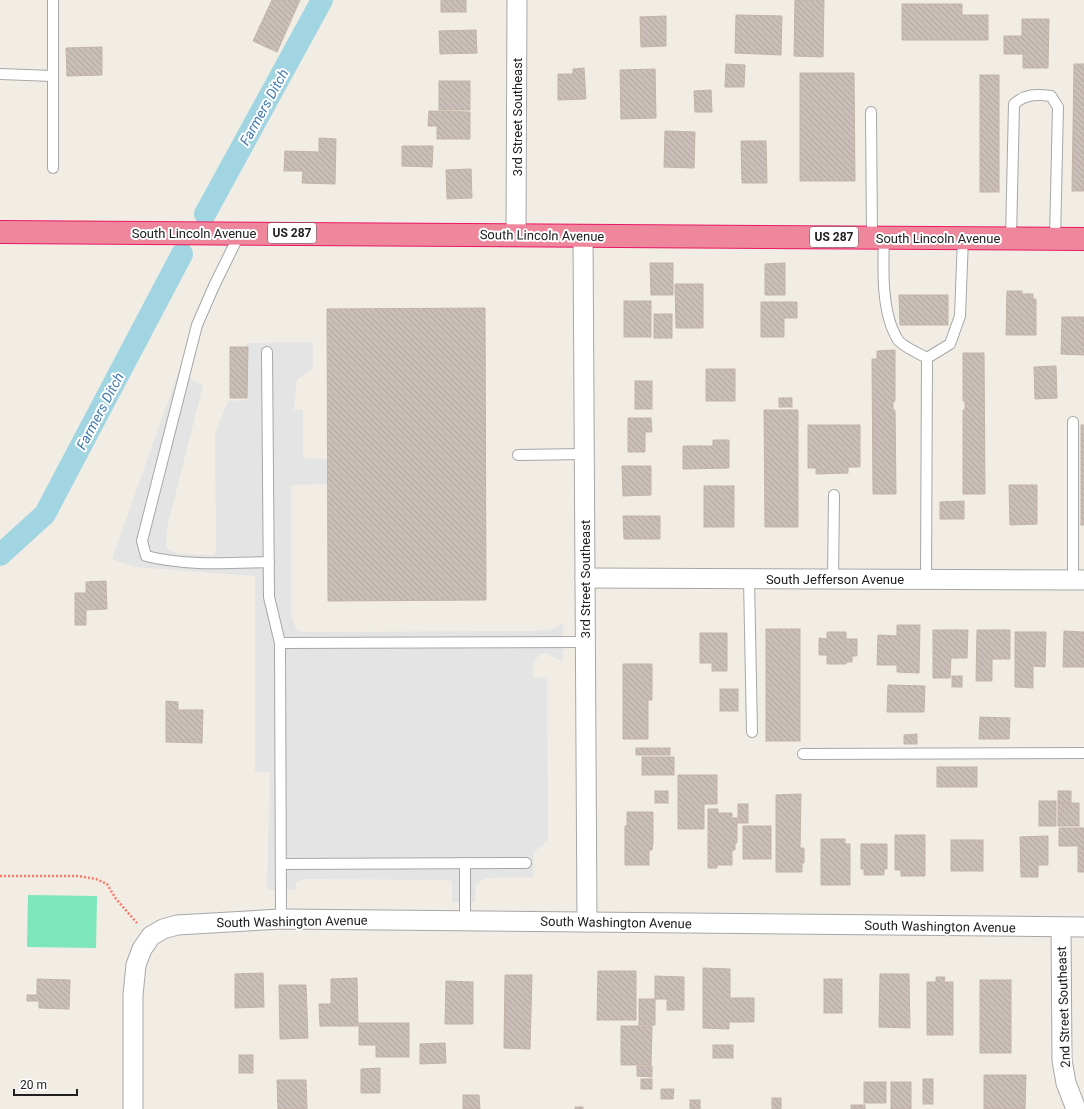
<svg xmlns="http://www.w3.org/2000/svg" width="1084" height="1109" font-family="Roboto,sans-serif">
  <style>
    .pitch { fill: #7de6bc }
    .parking { fill: #e4e4e4 }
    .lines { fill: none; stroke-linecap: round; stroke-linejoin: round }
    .canal { stroke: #a2d5e2; stroke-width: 22 }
    .building { fill: url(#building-back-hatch); stroke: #c4b3a6 }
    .lane-casing { stroke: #a7a7a7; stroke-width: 12 }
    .street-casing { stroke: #a7a7a7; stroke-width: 21 }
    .highway-casing { stroke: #ea1863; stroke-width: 24 }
    .path { stroke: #ff7669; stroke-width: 2.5; stroke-dasharray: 2 2; stroke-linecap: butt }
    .lane { stroke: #fff; stroke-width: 10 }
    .street { stroke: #fff; stroke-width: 19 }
    .highway { stroke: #ee879c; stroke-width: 22 }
    .labels { text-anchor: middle; stroke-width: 4; stroke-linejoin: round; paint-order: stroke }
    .shield { fill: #fff; stroke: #636363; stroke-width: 1 }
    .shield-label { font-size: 12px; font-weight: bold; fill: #202020 }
    .street-label { font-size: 13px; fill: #202020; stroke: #fff }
    .water-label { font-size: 14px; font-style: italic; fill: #407ab1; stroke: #fff }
  </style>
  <defs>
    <pattern id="building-back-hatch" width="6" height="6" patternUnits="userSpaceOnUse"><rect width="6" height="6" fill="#cabfb8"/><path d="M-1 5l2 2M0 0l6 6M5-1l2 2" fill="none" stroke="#ada49e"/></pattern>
  </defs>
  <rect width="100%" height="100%" fill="#f1ede5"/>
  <!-- pitch -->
  <path class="pitch" d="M28,895l69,1 -1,52 -69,-1z"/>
  <!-- parking -->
  <path class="parking" d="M313,342v27l-16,11 -3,30h9v48l25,1v25l-37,1v131l5,12 3,3 6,1 224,-1 19,-1 9,-3 6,-5v40l-18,-9 -5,1 -7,9v13l1,2 13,-1 1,163 -14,12 -1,25 -49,1 -8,7 -1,17h-23v-20l-4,-2 -145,-1 -7,4v7h-29l3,-118h-15v-196l-120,-9 -23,-8 66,-186 25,12 -36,143 -1,20 11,6 37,1 2,-4 -1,-117 13,-33 18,-1v-57z"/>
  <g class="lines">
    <!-- canal -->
    <g class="canal">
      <path d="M205,214l117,-214"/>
      <path d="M0,555l45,-41 137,-260"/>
    </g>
  </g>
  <!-- building -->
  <g class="building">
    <path d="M272,0h28l-23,52 -24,-11z"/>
    <rect x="441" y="0" width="25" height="12"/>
    <path d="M795,0h29l-1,57 -29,-1z"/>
    <path d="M902,4h60v11h26v25h-86z"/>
    <path d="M736,15l46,1 -1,39 -46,-2z"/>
    <path d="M666,16v30l-25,1 -1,-30z"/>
    <path d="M1022,19h27l-1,49h-25v-14h-19v-18h18z"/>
    <path d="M476,30l1,23 -37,1 -1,-23z"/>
    <path d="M102,47v28l-35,1 -1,-28z"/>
    <path d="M726,64l19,1 -1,22h-19z"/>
    <path d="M1074,64h10v127h-12z"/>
    <path d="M584,68l2,31 -28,1v-26h15v-5z"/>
    <path d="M655,69l1,49 -35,1 -1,-49z"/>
    <path d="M800,73h54l1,108h-55z"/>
    <rect x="980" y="75" width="19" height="117"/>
    <rect x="439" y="81" width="31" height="29"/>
    <path d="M711,90l1,22h-17l-1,-21z"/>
    <path d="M429,111l41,1v27h-33v-13h-9z"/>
    <path d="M665,131l30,1 -1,36 -30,-1z"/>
    <path d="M319,138l17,1 -1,45 -33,-1 1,-12h-19l1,-20 34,1z"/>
    <path d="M741,141h25l1,42h-25z"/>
    <path d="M402,146h31l-1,21 -30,-1z"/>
    <path d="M471,169l1,29 -25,1 -1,-29z"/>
    <path d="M650,263h23v32h-22z"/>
    <path d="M785,263v32h-20v-31z"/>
    <path d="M675,284h28v44h-27z"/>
    <path d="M1007,291h15v3h11v5h3v36h-30z"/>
    <path d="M899,295h49v30h-48z"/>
    <rect x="624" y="301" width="27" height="36"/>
    <path d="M761,302h36v16h-13v19h-23z"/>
    <path d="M485,308l1,292 -158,1 -1,-292z"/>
    <rect x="654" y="314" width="18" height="24"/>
    <path d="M1062,317h22v38l-23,-1z"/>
    <path d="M230,347h18l-1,51h-17z"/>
    <path d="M895,350v51l-2,1v8h2l1,84h-23l-1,-135h5v-8z"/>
    <path d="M963,353h21l1,141h-22v-84h2v-9h-2z"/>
    <path d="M1056,366l1,32 -22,1 -1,-32z"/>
    <rect x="706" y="369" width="29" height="32"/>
    <rect x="635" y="381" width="17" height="28"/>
    <rect x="779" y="398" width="13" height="9"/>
    <path d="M764,410h34v117h-33z"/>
    <path d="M628,418h23l1,14h-7v20h-17z"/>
    <path d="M808,425h52v42h-12v6l-32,1v-6h-8z"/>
    <rect x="1081" y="425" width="3" height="100"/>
    <path d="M713,440h16v28l-46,1v-23h30z"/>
    <path d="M622,466h29v29l-28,1z"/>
    <path d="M1009,485h28v39l-27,1z"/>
    <rect x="704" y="486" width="30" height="41"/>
    <path d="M964,501v18h-24v-17z"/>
    <path d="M623,516h37v23h-36z"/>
    <path d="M106,581l1,28 -21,1v15h-11v-32h11v-11z"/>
    <path d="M897,625h23l-1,48 -22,-1v-7h-20l1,-30 19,1z"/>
    <rect x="766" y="629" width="34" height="112"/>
    <path d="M933,630h35l-1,28h-16l-1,20h-17z"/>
    <path d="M977,630h33v29h-18v22h-16z"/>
    <path d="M1064,631l20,1v35h-21z"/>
    <path d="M827,632h19v7h11v17h-5v6h-6v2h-19v-9h-8v-17l8,1z"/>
    <path d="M1015,632h31l-1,35 -12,-1v22l-18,-1z"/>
    <path d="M700,633h27v38h-15v-8h-12z"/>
    <path d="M623,664h29v36h-4v39h-25z"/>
    <rect x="952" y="676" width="10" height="11"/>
    <path d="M888,685l37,1 -1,26h-37z"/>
    <rect x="720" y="689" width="18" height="22"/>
    <path d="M166,701l12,1v8h25l-1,33 -36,-1z"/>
    <path d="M980,717l30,1 -1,21h-30z"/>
    <path d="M917,734v10h-13v-9z"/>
    <rect x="636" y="748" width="17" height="7"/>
    <rect x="654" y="748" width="16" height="7"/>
    <rect x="642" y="757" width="32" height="18"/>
    <rect x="937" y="767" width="40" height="20"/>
    <path d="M678,775h39v29h-13v25h-26z"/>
    <rect x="655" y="791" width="13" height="12"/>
    <rect x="1058" y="791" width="13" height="12"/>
    <path d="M801,794l-1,54h4v15h-2v9h-26v-77z"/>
    <rect x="1039" y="801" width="17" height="25"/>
    <rect x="1058" y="803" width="21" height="23"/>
    <rect x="738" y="804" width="10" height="19"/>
    <path d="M708,809h10v4h14v5h5v25h-2v7h-3v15h-15v3h-9z"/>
    <path d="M627,812h26v31l-1,7h-3v15h-24v-39h2z"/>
    <rect x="743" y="826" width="28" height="33"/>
    <path d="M1059,828h25v44h-6v-26h-19z"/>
    <path d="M895,835h30v41h-24v-6h-6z"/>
    <path d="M1048,836v29h-10v12h-17l-1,-40z"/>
    <path d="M821,839h24v5h5v41h-29z"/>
    <rect x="951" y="840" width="32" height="31"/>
    <path d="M861,844h26v25h-3v6h-20v-6h-3z"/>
    <path d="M703,968l27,1v29h24v24h-25v7l-26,-1z"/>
    <path d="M598,971h38v49h-39z"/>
    <path d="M263,973l1,34 -29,1v-34z"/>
    <path d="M880,974h29l1,54 -31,-1z"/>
    <path d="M505,975h27l-2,74 -26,-1z"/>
    <path d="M655,976l29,1v33h-17v-11h-12z"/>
    <path d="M936,977h9l-1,5h9v53h-26v-53h9z"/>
    <path d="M357,978l1,48h-38l-1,-22h12v-25z"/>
    <path d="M37,979l33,1 -1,29 -30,-1v-7h-12v-6h10z"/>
    <rect x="824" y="979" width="18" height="34"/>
    <rect x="980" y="980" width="31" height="73"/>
    <path d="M446,981l27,1v42h-28z"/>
    <path d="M279,985h27l2,53 -28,1z"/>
    <rect x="639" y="999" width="16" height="26"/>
    <path d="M359,1023h50v34h-33v-12h-17z"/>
    <path d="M621,1026h31l-1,39h-30z"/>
    <path d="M445,1043l1,20 -26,1v-20z"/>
    <rect x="713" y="1045" width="20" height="13"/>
    <rect x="239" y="1055" width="14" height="18"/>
    <path d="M637,1066h15v11l-15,-1z"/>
    <path d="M380,1068v25h-19v-24z"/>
    <path d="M984,1075h42l-1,34h-41z"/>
    <rect x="641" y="1079" width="11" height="10"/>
    <rect x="923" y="1079" width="10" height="25"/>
    <path d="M277,1080h29l1,29h-29z"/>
    <rect x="864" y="1082" width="22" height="21"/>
    <rect x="891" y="1082" width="20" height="27"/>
    <path d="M661,1089h13l-1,10h-12z"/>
    <path d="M463,1095h16l1,14h-17z"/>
    <rect x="772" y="1098" width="9" height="11"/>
    <rect x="690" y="1100" width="10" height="9"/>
    <rect x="851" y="1105" width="14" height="4"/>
    <rect x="575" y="1107" width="8" height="2"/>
  </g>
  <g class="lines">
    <defs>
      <g id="lane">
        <path d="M53,0v168"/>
        <path d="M0,74l53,2"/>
        <path d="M871,112l1,125"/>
        <path d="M240,233l-26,53 -17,39 -55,216 4,15c40,10 81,7 123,6"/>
        <path d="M884,237c-1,31 -3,76 14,103 4,6 22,14 29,18"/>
        <path d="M1011,238l3,-134c11,-10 22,-10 37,-8l7,11 -3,132"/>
        <path d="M267,352l2,245 11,46"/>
        <path d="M927,358l23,-14 10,-28 3,-78"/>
        <path d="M1073,422v158"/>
        <path d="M518,455l66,-1"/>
        <path d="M749,579l3,153"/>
        <path d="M833,579l1,-84"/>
        <path d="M926,579l1,-221"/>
        <path d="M803,754l281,-1"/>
        <path d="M465,863v57"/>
        <path d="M281,864l245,-1"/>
        <path d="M281,919l-1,-276 306,-1"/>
      </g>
      <g id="street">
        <path d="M516,234l1,-234"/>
        <path d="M583,235l4,687"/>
        <path d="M585,578l499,2"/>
        <path d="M1061,927l1,133 4,23 10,26"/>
        <path d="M133,1109v-114l3,-30 6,-16 9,-13 12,-7 14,-4 104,-6 803,8"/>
      </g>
      <path id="highway" d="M0,232l1084,7"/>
    </defs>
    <!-- lane casing -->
    <use href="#lane" class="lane-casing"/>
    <!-- street casing -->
    <use href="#street" class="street-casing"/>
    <!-- highway casing -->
    <use href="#highway" class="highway-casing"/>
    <!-- path -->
    <path class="path" d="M0,876h78l18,3 11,5 9,15 21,24"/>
    <!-- lane -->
    <use href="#lane" class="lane"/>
    <!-- street -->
    <use href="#street" class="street"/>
    <!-- highway -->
    <use href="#highway" class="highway"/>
  </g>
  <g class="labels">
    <!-- shield labels -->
    <g class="shield">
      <rect x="268" y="223" width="48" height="20" rx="3"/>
      <rect x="810" y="227" width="48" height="20" rx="3"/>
    </g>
    <g class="shield-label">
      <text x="292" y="237">US 287</text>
      <text x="834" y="241">US 287</text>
    </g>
    <!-- street labels -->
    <g class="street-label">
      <text transform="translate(517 117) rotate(-90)" y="5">3rd Street Southeast</text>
      <text x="194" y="238">South Lincoln Avenue</text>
      <text transform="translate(542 235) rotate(1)" y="5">South Lincoln Avenue</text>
      <text x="938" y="243">South Lincoln Avenue</text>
      <text transform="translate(585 579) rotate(-90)" y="5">3rd Street Southeast</text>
      <text x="835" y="584">South Jefferson Avenue</text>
      <text transform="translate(292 921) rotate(-1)" y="5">South Washington Avenue</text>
      <text transform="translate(616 922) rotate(1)" y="5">South Washington Avenue</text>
      <text transform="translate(940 926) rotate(1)" y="5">South Washington Avenue</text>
      <text transform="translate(1063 1007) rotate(-92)" y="5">2nd Street Southeast</text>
    </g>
    <!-- water labels -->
    <g class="water-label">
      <text transform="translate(264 107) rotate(-61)" y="5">Farmers Ditch</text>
      <text transform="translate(100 411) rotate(-62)" y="5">Farmers Ditch</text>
    </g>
  </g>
  <!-- scale -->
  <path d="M14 1089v6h63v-6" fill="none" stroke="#202020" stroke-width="2"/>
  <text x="20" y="1089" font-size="12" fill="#202020" stroke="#ffffff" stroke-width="3" paint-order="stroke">20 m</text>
</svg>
